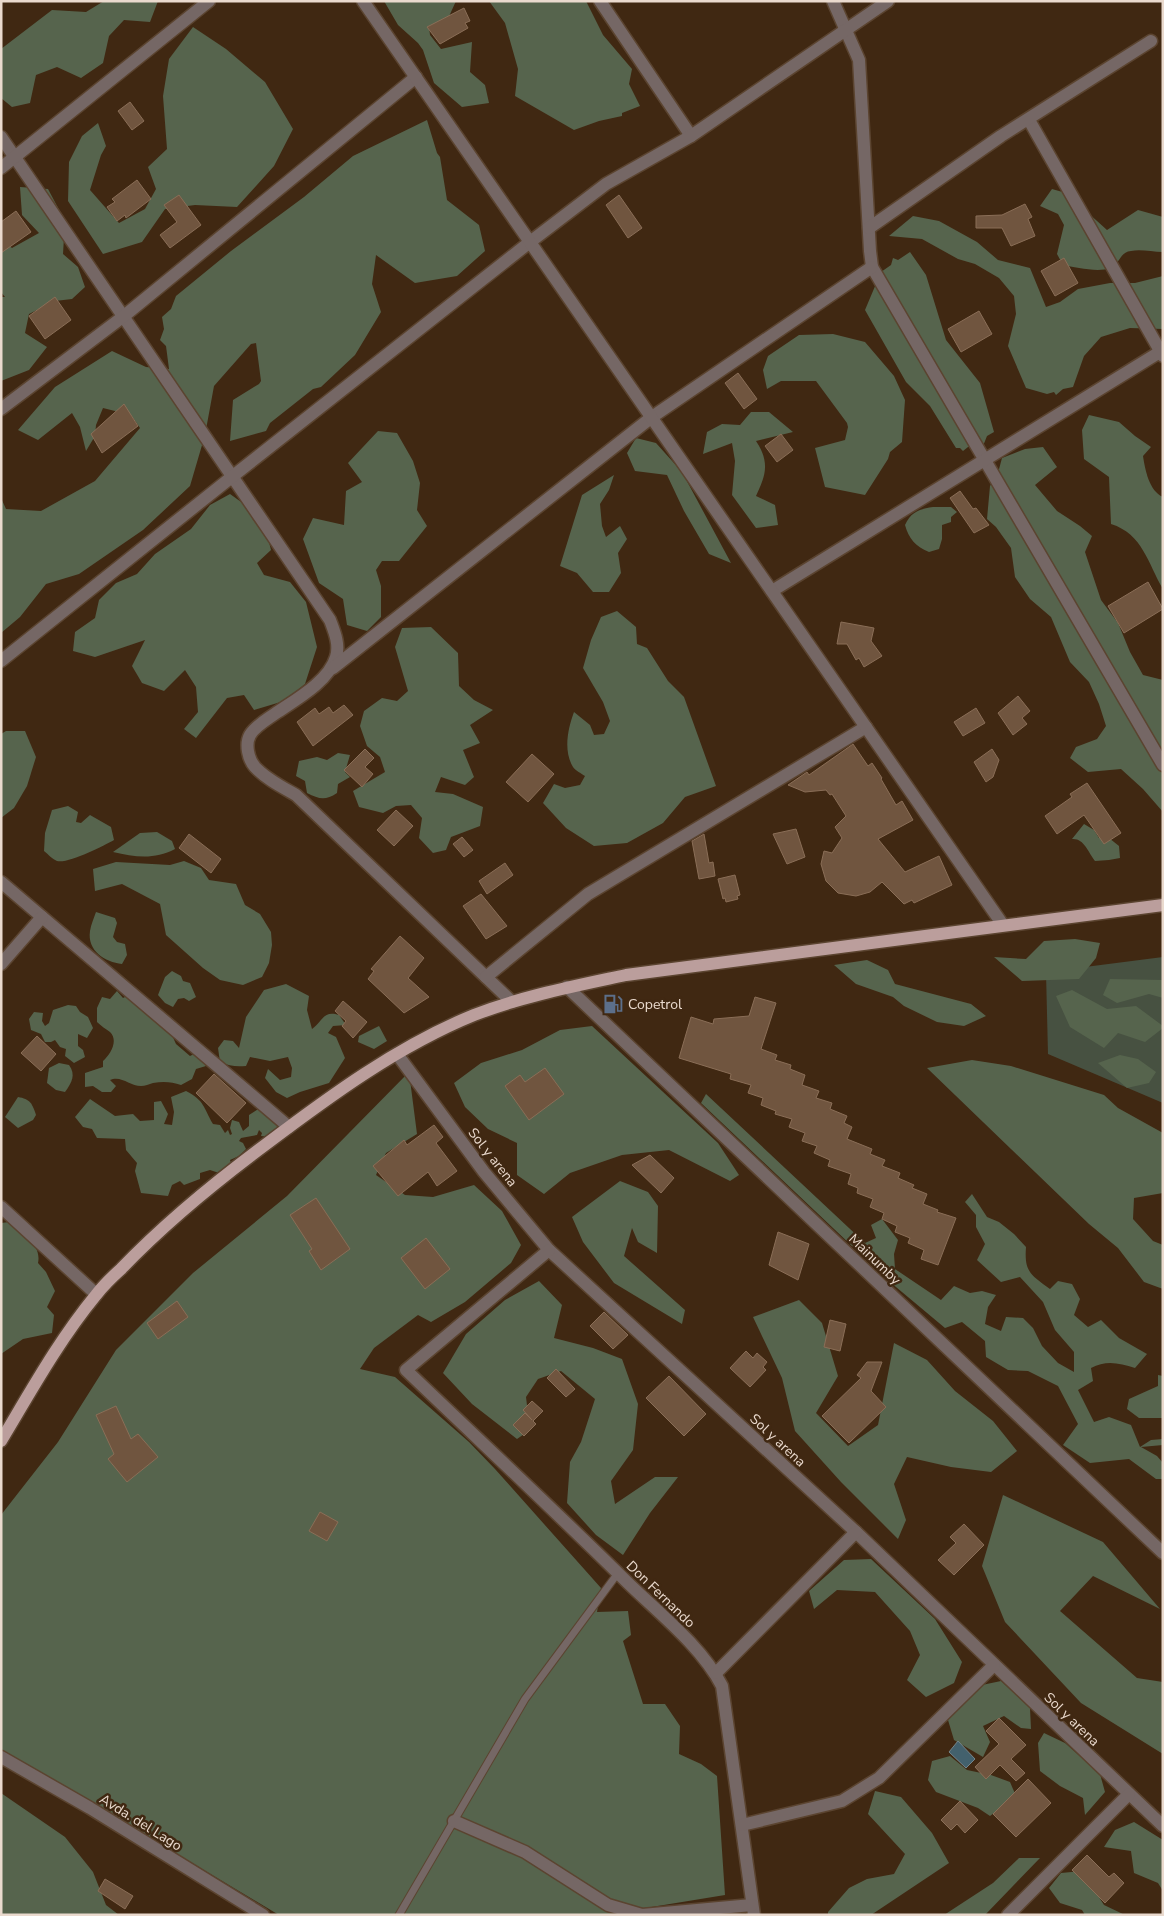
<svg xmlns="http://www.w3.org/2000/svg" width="1164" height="1916" font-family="'Nunito Sans',sans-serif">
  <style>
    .green { fill: #475141 }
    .forest { fill: #56644d }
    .water { fill: #43616d; stroke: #75858a }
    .building { fill: #70553f; stroke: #8a6e57 }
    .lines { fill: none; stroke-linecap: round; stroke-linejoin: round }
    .service-casing { stroke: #5b4430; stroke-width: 9 }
    .minor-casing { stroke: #5b4430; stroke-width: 15 }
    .tertiary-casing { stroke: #5b4430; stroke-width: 15 }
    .primary-casing { stroke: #5b4430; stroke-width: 15 }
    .service { stroke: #756765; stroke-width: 7 }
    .minor { stroke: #756765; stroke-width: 12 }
    .tertiary { stroke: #756765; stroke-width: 12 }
    .primary { stroke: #bb9e9c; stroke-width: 12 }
    .labels { text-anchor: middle; stroke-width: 5; stroke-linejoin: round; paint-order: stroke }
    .poi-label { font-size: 14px; fill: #eadace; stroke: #402812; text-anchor: start }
    .street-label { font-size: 14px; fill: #eadace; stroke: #402812 }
  </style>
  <rect width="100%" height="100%" fill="#402812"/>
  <!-- green -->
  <path class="green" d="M1163,957v146l-115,-49 -2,-82z"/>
  <!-- forest -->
  <g class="forest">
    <path d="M104,1h54l-8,21 -26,-2 -15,16 -6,27 -22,15 -24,-11 -21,8 -6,28 -18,4 -11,-9v-49l51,-39 34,2z"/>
    <path d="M384,1h72l-10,22 -17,4 1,8 11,14 31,-7 -2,30 15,13 4,18 -27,4 -28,-24 -11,-33 -5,-7 -20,-18z"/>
    <path d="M489,1h97l17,34 29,34 -3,15 11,22 -18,7v3l-23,5 -25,9 -59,-34 3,-27 -13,-46z"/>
    <path d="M193,27l33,22 39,33 28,47 -19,37 -37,41 -42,-2 -30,4 -23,33 -39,12 -35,-53 1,-39 13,-26 16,-13 8,23 -5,9 -11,35 29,33 26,-14 11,-20 -8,-22 19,-18 -4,-53 6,-37z"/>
    <path d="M427,120l10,33 3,4 7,43 32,25 6,26 -28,25 -42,7 -39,-28 -4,29 9,28 -26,43 -34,32 -8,2 -43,34 -4,8 -36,10 3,-41 26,-16 2,-3 -5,-38 -5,1 -37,42 -9,49 -15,51 -47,44 -64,44 -33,10 -26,33 -19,16v-135l5,11 35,2 54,-30 45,-53 -9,-13 -28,-7 -7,17 -1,11 -9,15 -6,-24 -8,-14 -34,27 -20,-10 37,-43 57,-36 34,16 23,2 -3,-23 -6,-6 4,-11 -2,-12 9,-8 5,-13 55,-45 73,-54 49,-41z"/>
    <path d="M20,187l28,2 17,32 -2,33 15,13 7,20 -13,12 -17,2 -26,13 -4,19 22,14 -18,23 -28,11v-84h4l-4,-5v-52l11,8 27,-15 -17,-18z"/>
    <path d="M1052,189l14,4 41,37 31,-20 25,7v35c-11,0 -22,-3 -32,-1 -12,1 -11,14 -21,17 -12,5 -35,-1 -47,-3l-6,-11 7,-29 -6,-11 -18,-8z"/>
    <path d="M913,216l26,5 38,21 21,18 32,8 16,39 14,-5 18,-13 32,-6h25l28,-7v53l-33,-1 -29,9 -17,19 -11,31 -10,2 -7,6 -2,-3 -7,2 -21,-6 -18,-42 8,-32 -2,-18 -15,-18 -24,-14 -17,-5 -36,-20 -33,-3z"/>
    <path d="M910,252l16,23 20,65 34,43 14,49 -7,4 -4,10 -15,1 -5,4 -3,-3h-4l-26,-42 -24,-24 -41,-72 16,-38 10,-7 2,-7 5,2z"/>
    <path d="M833,334l32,8 29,34 11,24 -3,42 -12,10 -2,7 -23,36 -40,-8 -10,-39 30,-8 3,-13 -1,-4 -31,-42h-35l-14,8 -4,-19 5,-14 31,-21z"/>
    <path d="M751,412h18l24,20 -37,9c14,21 10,34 0,55l19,9 3,20 -22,3 -24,-33 3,-34 -3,-18 -29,11 4,-22 15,-8 18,1z"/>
    <path d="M1089,415l30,7 16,14 16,11 -8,9c2,13 6,35 20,41v92c-15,-25 -20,-55 -52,-65l-2,-47 -25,-18 -2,-29z"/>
    <path d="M378,431l19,2 16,28 7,22 -3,27 10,16 -28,35h-17l-6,9 5,16v31l-14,14 -20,-6 -4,-26 -24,-16 -16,-44 10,-21 31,7 2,-34 16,-9 -14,-19z"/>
    <path d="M636,438l20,5 26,29 49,91 -22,-9 -25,-43 -17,-36 -32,-4 -8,-18z"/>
    <path d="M1043,447l14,20 -22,18 22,26 23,15 12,10 -7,16 16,48 17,23 12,29 13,23 20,5v132l-20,-23 -22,-20 -33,3 -18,-14 6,-11 21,-8 9,-13 -7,-22 -10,-22 -19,-20 -19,-45 -21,-18 -15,-22 -4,-29 -15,-21 -9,-8 3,-33 8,-13 4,-15 23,-9z"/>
    <path d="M614,475l-5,15 -9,14 2,22 4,11 14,-11 7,13 -9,14 3,20 -12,19h-16l-16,-19 -17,-7 22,-71z"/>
    <path d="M230,494l21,15 2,11 11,2 7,28 -14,13 7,12 26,7 16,20 11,45 -12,37 -21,17 -30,9 -10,-15 -17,3 -31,40 -12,-9 14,-17 -2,-25 -11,-17 -21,21 -22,-8 -10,-17 13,-26 -50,17 -22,-6 2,-19 20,-14 4,-18 17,-17 21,-9 18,-20 36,-25 19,-24z"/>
    <path d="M933,507h18l6,5 -6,5v5l-9,3v14l-3,10 -10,3c-14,-6 -20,-13 -24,-27 6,-13 14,-16 28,-18z"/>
    <path d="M617,611l19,16 1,17 10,4 21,33 16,16 32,89 -31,11 -22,26 -36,20 -33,3 -28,-18 -23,-25 11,-19 11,4 15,-3 5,-9c-3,-2 -10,-6 -12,-9 -10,-16 -5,-39 1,-55l16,13 4,10 10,-1 6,-13 -7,-19 -20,-34 8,-28 10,-23z"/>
    <path d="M431,627l27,26 1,33 15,14 19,10 -23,15 10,18 -17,7 11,27 -9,8 -24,-8 -6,15 18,2 30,13 -3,19 -29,11 -5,13 -13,3 -14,-15 3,-20 -11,-13 -15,1 -13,7 -24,-6 -6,-16 32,-19 -5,-15 -13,-11 -7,-20 4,-15 18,-13 15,3 11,-10 -13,-44 7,-19z"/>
    <path d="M6,731h19l11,26 -9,29 -13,22 -13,10v-84z"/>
    <path d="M338,753l12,2 -5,17 5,5 -12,7 -1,9c-12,8 -18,6 -30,0l-2,-12 -9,-5 3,-15 18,-4 10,3z"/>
    <path d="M68,806l10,6 -2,10 5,1 9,-8 21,12 3,13c-11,6 -46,24 -57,21 -5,-2 -9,-7 -13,-10l1,-18 7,-23z"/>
    <path d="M1084,824l10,6 5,8h10l10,8 1,12 -11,2 -14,1c-7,-9 -11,-23 -23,-22z"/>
    <path d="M157,832l15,9 3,8c-21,11 -40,8 -62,3l27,-19z"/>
    <path d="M184,861l17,7 8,12 27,4 9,21 15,9 11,18 1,13 -3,18 -7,14 -19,8 -23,-5 -17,-12 -37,-33 -6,-31 -38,-20 -27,7 -2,-22 23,-7 54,3z"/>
    <path d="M96,912l19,6 2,5 -4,14 4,5 8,2 2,11 -5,9c-17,-2 -35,-13 -32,-33 1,-7 4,-13 6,-19z"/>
    <path d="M1075,939l25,4 -4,15 -17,21 -57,2 -28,-24 32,2 18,-18z"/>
    <path d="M867,960l21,10 7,14 76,20 15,12 -22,10 -27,-4 -33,-16 -11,-9 -37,-13 -22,-19z"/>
    <path d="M172,971l9,5 2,5 7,2 6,14 -7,4 -5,-3 -6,1 -5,8 -8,-4 -7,-8 7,-18z"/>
    <path d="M1110,979l53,1v18l-14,-4 -32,9 -14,-8z"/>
    <path d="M286,984l23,12 -2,14 5,19c11,-8 11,-19 27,-14l7,10 -13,1 -5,7 8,4 9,21 -16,25 -29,9 -13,6 -11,-6 -11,-14 3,-9 12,11 11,-3 1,-9 -4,-11 -18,4 -20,-4 -4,9c-10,1 -17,0 -26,-4l-2,-14 6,-8 9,1 6,7 7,-31 18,-27z"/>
    <path d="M1072,990l35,19 29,-3 27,20v2l-18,14 -27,-9 -14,15 -34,-21 -14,-31z"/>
    <path d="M117,991l6,7 4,-2 43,35 6,13 14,12 4,-2 6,2 6,10 -10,3 -4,10 -11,6c-9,-3 -17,-4 -28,-2 -4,1 -8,3 -12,3 -11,0 -20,-11 -31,-6l6,6 -5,6h-9l-9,-6 -8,1v-14l18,-6v-6c7,-6 16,-20 7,-29 -4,-3 -9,-6 -13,-10v-14l5,-11 8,2z"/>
    <path d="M68,1005l8,1 4,6 8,5 5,11 -6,10 -9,-4v12l5,4 2,7 -11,6 -9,-7 1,-7 -6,-2 -5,-7 -4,2h-6l-4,-8 -10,-4 -2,-11 5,-7 9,1 -1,8 3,5 4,-3 4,-13z"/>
    <path d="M379,1026l8,15 -13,8 -16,-7 1,-6z"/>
    <path d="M592,1026l126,117 21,32 -9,6 -61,-31 -47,5 -52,18 -26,21 -27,-19v-32l-29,-14 -23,-22 -11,-24 27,-20 41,-13 38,-20z"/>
    <path d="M1120,1055l18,4 18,13 -7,11 -22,5 -29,-25z"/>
    <path d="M972,1060l39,6 93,29 14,13 45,25v60l-29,5 -1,21 20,22 10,4v44l-19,-7 -26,-34 -29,-24 -162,-156z"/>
    <path d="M59,1063l10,2c7,10 3,17 -4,27l-9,-2 -9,-7 2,-15z"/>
    <path d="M409,1072l8,62 -31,19 -10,22 29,20 28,2 41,-12 28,26 19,34 -10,18 -46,39 -34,20 -13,-7 -44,33 -14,21 35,8 74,65 26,27 106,119 -4,24 31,-1 3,24 -8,6 20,63h22l15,22 -1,28 22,10 16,12 8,119 -98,16 2,4h-350l-278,-166v-234l57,-73 58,-92 77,-77 94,-77z"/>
    <path d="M186,1091c19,10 17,16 27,33l7,1 5,8 3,-3 2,5 2,-1 -2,-6 2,-8 7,2 4,9 6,-5v-11l11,-7 26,12 -15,17 -10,-1 1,-3 -3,-3 -2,5 -16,3 -2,3 4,2 3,6 -7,7 -9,4 2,6 -13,7 -9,-3 -10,3v6l-16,6 -4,-4 -8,4 -4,11 -27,-3 -6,-22 2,-8 -11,-13 -1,-11 -28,-1 -5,-9 -9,-2 -8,-10 15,-18 25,17 18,-2 7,7 14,-1v-18l7,-1 7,13 -4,10 8,1 2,-13 -3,-15z"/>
    <path d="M706,1094l159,149 11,-5 -5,-13 11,-6 16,21 -4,14 1,15 46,31 13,-14 16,7 12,-2 14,4 -8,12 -3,17 16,7 5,-14 17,1 10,10 9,18 16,17 16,9v-20l-19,-22 -12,-28 -23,-25 -19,5 -24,-22 8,-16 -9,-17v-12l-11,-13 7,-8 15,23 12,5 15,12 12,13c-2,25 5,28 24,42l8,-8 14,3 8,15 -6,16 14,12 13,-7 18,18 28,16 -12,14c-16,-5 -29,-8 -44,0l2,13 -15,9 16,32 15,-5 22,8 9,22 11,-7 12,-1v6l-22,2 16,9 6,7v16h-7l-27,-20 -39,4 -27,-18 15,-21 -20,-38 -30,-15 -20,-1 -22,-13 -1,-16 -23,-19 -17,6 -55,-46 -189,-179z"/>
    <path d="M18,1097c12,2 14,6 18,18l-3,5 -15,8 -13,-11z"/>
    <path d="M620,1181l28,11 10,14 -1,47 -19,-11 -6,-14 -8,28 61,54 -3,14 -68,-41 -31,-41 -11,-25z"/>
    <path d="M9,1222c13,11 33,22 29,41l8,9 9,19 -8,16 7,8 -2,18 -29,6 -22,15v-131z"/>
    <path d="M539,1281l23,24 -8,33 39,10 29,11 16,45 -5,46 -22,31 4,23 40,-27h23l-28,36 -27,42 -27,-20 -29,-32 3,-41 11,-20 14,-43 -34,-28 -23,8 -12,18 4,33 -13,9 -45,-35 -29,-31 23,-39 39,-34z"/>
    <path d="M799,1300l23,23 16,53 -22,37 32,33 30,-21 16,-82 33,17 28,31 38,30 24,30 -26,21 -40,-5 -44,-10 -13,27 12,36 -8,19 -57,-57 -46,-51 -13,-53 -29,-61z"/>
    <path d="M1158,1375l5,1v42h-24l-12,-9 2,-10 29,-13z"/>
    <path d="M1003,1495l100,47 57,67 -67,-33 -33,35 77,67 26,4v72l-82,-51 -76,-81 -23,-56z"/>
    <path d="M871,1559l64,60 27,43 -8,21 -28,14 -19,-17 13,-25 -10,-24 -35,-39 -38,-2 -23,19 -5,-18 35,-31z"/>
    <path d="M1001,1681l29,27 1,21 -10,-1 -17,-12 -21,10 7,16 -7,15 -29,-17 -6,-20 34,-35z"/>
    <path d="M1044,1733l21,10 35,31 5,18 -20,23 -2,-17 -23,-12 -20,-15 -2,-28z"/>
    <path d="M950,1756l17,14 24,5 19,7 6,14 -26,20 -12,-8 -42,-16 -8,-12 4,-19z"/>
    <path d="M875,1791l26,6 31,36 17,30 -78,52h-43v-3l21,-24 18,-9 27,-5 11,-20 -37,-40z"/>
    <path d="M1,1793l64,44 28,35 13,33 13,10h-118z"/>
    <path d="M1134,1822l29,18v51l-5,-8 -24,-10 -3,-22 -27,-4 11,-17z"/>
    <path d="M1019,1858h21l-55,57h-41l49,-32z"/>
    <path d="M1082,1871l22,34 21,10h-40l-3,-5 -22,-7 -11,-15 12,-15z"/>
  </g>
  <!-- water -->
  <path class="water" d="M958,1741l17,18 -9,9 -17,-16z"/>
  <!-- building -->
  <g class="building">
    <path d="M464,8l6,13 -5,2 3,5 -28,16 -13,-17z"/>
    <path d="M130,102l14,19 -12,9 -14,-19z"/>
    <path d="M137,180l14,19 -25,19 -1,-3 -8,6 -10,-14 8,-5 -3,-3z"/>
    <path d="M179,195l22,30 -31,23 -10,-13 17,-13 -13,-17z"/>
    <path d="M619,195l23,33 -14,10 -22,-33z"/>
    <path d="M1025,204l7,13 -4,2 7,17 -24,10 -9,-18h-26v-12l26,-1z"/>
    <path d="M16,211l15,21 -30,21v-31z"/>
    <path d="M1064,258l14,25 -23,13 -14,-25z"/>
    <path d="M55,297l16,23 -26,19 -16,-23z"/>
    <path d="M979,311l13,23 -31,18 -13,-23z"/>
    <path d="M738,373l19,26 -13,10 -19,-26z"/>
    <path d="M124,404l14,22 -36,27 -11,-19z"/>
    <path d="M781,434l12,16 -16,12 -12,-16z"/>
    <path d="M960,491l13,18 3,-1 13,17 -15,8 -24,-35z"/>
    <path d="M1148,582l15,27 -39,24 -16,-27z"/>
    <path d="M841,622l33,6 -3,13 11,15 -18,11 -5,-9 -3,2 -9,-16h-10z"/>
    <path d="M1018,696l12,15 -8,7 5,6 -14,11 -15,-22z"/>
    <path d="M344,705l9,10 -40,31 -16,-24 18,-14 4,6 10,-7 4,6z"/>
    <path d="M976,708l9,15 -22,13 -9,-14z"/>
    <path d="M853,744l15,22 4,-3 10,15 -1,1 15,26 6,-4 11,19 -35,19 27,33 34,-16 13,29 -38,18 -2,-3 -8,4 -22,-22 -12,10 -14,4 -18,-3 -12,-12 -5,-17 3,-13 8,2 10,-15 -7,-11 11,-11 -14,-22 -2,1 -4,-5 -21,2 -17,-7 19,-13 2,3z"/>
    <path d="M365,749l9,9 -9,9 8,7 -11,13 -18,-17z"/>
    <path d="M992,749l7,11 -6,17 -7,5 -12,-20z"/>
    <path d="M532,754l22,20 -26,28 -22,-20z"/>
    <path d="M1087,783l34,50 -17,11 -20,-29 -27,19 -12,-18 27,-19 -2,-3z"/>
    <path d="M396,810l17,16 -19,20 -17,-16z"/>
    <path d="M796,829l9,28 -18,7 -14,-30z"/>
    <path d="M189,834l32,25 -10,14 -32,-25z"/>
    <path d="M704,834l5,29 4,-1 2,14 -16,3 -7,-38z"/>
    <path d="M462,837l11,13 -9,7 -11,-13z"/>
    <path d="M505,863l8,12 -26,19 -8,-13z"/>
    <path d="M735,875l5,20 -3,1 1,3 -12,3 -1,-4 -2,1 -5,-20z"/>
    <path d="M481,894l26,32 -21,13 -23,-33z"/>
    <path d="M400,936l24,22 -16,20 21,19 -25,16 -36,-34 6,-8 -3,-2z"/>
    <path d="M755,997l21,6 -15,46 16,6 -2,5 16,5 -1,4 15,6 -3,10 17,6 -3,7 16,5 -2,6 17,7 -3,7 8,4 -5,12 25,10 -2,5 15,6 -3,6 18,7 -2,5 16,7 -2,3 15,6 -4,10 15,6 -1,2 19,6 -18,47 -17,-6 3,-9 -16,-7 2,-5 -15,-6 2,-6 -15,-7 2,-6 -14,-6 3,-8 -16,-6 1,-5 -10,-4 3,-10 -23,-8 2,-6 -16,-7 3,-7 -15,-5 3,-8 -16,-6 3,-8 -17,-5 1,-3 -15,-6 2,-7 -15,-5 3,-8 -21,-6 1,-5 -52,-16 12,-41 22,7 1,-5 35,-3z"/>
    <path d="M343,1001l24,21 -14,16 -11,-12 4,-5 -11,-10z"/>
    <path d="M37,1036l19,18 -15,17 -20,-18z"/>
    <path d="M545,1068l19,26 -35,26 -24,-34 15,-11 5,7z"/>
    <path d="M214,1074l32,29 -19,20 -31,-30z"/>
    <path d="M434,1125l9,12 -7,6 21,28 -20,15 -9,-14 -30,24 -25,-30 31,-26 3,5z"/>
    <path d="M650,1155l24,23 -13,15 -29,-28z"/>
    <path d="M316,1198l34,51 -29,21 -12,-19 3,-2 -22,-34z"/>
    <path d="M778,1232l31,12 -11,36 -29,-15z"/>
    <path d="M426,1238l24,31 -25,20 -24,-31z"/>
    <path d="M177,1301l11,16 -30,22 -11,-16z"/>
    <path d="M604,1312l24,23 -15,14 -23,-23z"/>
    <path d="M830,1320l16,4 -6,27 -16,-4z"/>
    <path d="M746,1351l7,7 4,-5 10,9 -4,5 3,3 -16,17 -20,-19z"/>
    <path d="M867,1362h15l-11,29 15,16 -37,36 -27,-27 39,-38 -4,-3z"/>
    <path d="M556,1369l19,20 -9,8 -19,-19z"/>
    <path d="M669,1376l37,38 -22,22 -38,-38z"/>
    <path d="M532,1401l11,10 -10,10 3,3 -12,12 -11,-11 12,-12 7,7 -9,-10z"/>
    <path d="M116,1406l15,33 7,-5 20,23 -31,25 -19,-23 6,-5 -18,-39z"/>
    <path d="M320,1512l18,10 -11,19 -18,-10z"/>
    <path d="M964,1524l20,21 -30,30 -16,-15 18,-17 -6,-6z"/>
    <path d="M999,1718l27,27 -15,14 14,14 -9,8 -16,-16 -14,14 -11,-12 24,-23 -13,-13z"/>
    <path d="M1028,1779l23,24 -35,34 -23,-23z"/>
    <path d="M960,1801l18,19 -13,13 -8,-9 -6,6 -10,-10z"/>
    <path d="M1087,1855l22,22 5,-4 10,10 -19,20 -33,-33z"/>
    <path d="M105,1879l28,17 -8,13 -27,-18z"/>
  </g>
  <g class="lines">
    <defs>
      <path id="service" d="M399,1915l126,-216 93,-126"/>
      <g id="minor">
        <path d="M600,1l91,135"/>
        <path d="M833,1l26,59 11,191 2,16 291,498"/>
        <path d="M1029,120l134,236"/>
        <path d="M1,137l329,483c4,11 10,24 6,37 -7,24 -39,42 -60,56 -8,6 -21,13 -26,22 -5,9 -2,24 5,32 11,12 27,20 41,28l216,207"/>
        <path d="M1,168l208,-167"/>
        <path d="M869,228l132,-92 150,-95"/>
        <path d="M1,409l123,-93 292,-239"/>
        <path d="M772,591l391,-241"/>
        <path d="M1,661l232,-185 297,-234 76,-58 85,-48 197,-135"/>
        <path d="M333,668l319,-251 220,-150"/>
        <path d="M1,882l288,245"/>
        <path d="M1,964l41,-47"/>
        <path d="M486,977l102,-83 278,-167"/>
        <path d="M567,987l596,566"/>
        <path d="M397,1054l87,118 65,78 307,282 307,294"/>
        <path d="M1,1207l95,87"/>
        <path d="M549,1250l-143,120c74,71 149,141 222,213 31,30 74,64 94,103l32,229"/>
        <path d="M716,1673l140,-141"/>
        <path d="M1,1757l89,51 173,107"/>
        <path d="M454,1821l71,31 83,53 34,10 110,-10"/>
        <path d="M742,1825l100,-24 37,-23 115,-113"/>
        <path d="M1008,1915l121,-121"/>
      </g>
      <path id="tertiary" d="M363,1l640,924"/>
      <path id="primary" d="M1,1441c30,-50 58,-101 95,-146 7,-9 16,-18 25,-26 44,-46 93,-86 144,-124 65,-49 133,-99 209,-130 49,-19 101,-29 152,-40l537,-70"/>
    </defs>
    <!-- service casing -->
    <use href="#service" class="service-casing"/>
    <!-- minor casing -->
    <use href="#minor" class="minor-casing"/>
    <!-- tertiary casing -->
    <use href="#tertiary" class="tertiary-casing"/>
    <!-- primary casing -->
    <use href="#primary" class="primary-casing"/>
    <!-- service -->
    <use href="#service" class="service"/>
    <!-- minor -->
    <use href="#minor" class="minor"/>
    <!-- tertiary -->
    <use href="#tertiary" class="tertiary"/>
    <!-- primary -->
    <use href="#primary" class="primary"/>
  </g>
  <!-- icons -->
  <defs>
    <symbol id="fuel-bare" viewBox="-9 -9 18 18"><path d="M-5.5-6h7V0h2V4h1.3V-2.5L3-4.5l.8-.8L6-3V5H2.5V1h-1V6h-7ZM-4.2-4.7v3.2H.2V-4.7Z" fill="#5c6f8a" stroke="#402812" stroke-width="2.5" paint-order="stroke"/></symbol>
  </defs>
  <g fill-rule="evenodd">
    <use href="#fuel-bare" x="599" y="990" width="28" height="28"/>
  </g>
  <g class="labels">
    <!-- poi labels -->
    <g class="poi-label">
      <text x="628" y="1009">Copetrol</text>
    </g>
    <!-- street labels -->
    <g class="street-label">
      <text transform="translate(493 1157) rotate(52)" y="5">Sol y arena</text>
      <text transform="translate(875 1259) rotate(44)" y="5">Mainumby</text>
      <text transform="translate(778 1440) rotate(43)" y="5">Sol y arena</text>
      <text transform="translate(661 1594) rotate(44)" y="5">Don Fernando</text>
      <text transform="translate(1072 1719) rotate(44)" y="5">Sol y arena</text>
      <text transform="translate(141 1822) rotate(32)" y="5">Avda. del Lago</text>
    </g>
  </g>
  <!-- border -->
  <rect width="1164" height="1916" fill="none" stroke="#eadace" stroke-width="5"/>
</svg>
